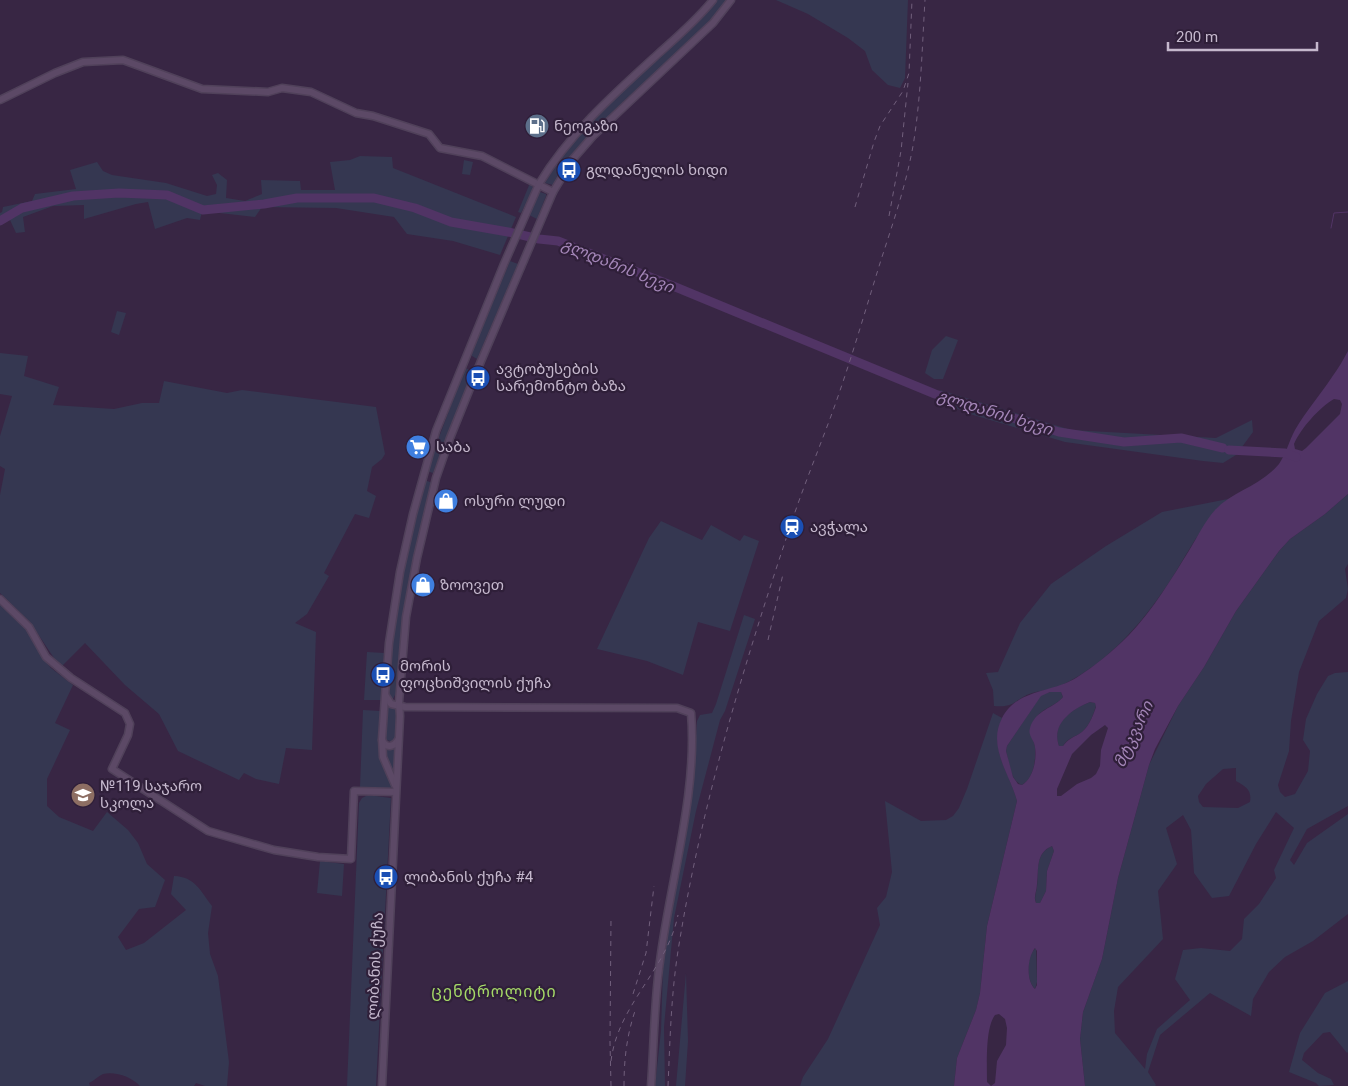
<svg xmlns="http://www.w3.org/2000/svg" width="1348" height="1086" font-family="Roboto,'Noto Sans Georgian',sans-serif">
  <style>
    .green { fill: #353751; fill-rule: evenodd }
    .water { fill: #513465; fill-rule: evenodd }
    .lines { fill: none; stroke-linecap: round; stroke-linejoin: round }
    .stream { stroke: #513465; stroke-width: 1 }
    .river { stroke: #513465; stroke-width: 9 }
    .secondary-casing { stroke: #50415a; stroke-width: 9 }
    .secondary { stroke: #5c4966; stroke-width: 6 }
    .rail { stroke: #715f7c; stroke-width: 1; stroke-dasharray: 5 5; stroke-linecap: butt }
    .labels { text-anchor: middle; stroke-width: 4.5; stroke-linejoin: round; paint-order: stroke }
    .poi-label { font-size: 15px; fill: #c5b8cd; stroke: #2f1f39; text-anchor: start }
    .street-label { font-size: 15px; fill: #c5b8cd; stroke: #2f1f39 }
    .water-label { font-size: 16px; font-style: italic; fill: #a486b8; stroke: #2f1f39 }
    .neighbourhood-label { font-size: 16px; letter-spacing: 1px; fill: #a5d967; stroke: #2f1f39 }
  </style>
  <rect width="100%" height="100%" fill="#382644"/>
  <!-- green -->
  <g class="green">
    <path d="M717,0h11c-54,66 -131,111 -175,185l-8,-2 19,-30 19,-24z"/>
    <path d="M776,0h132l-3,78 -5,10 -12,-3 -16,-15 -7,-19 -17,-13 -40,-24z"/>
    <path d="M360,156l32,1 1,11 123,49 -16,38 -47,-14 -46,-7 -13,-17 -58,-9 -74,-1 -7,10 -53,-6 -2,9 -13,-2 -32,11 -7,-27 -12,2 -52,15v-14l-31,1 -30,11 2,15 -9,1 -6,-13 -10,5v-12l2,-1 1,-5 29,-6 3,-7 41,-5 -6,-19 27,-8 6,9 9,4 54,8 41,13 9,-2 1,-9 -5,-10 6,-2 9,7 -1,18 19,3 17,-7 -1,-14 39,1 1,9h34l-5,-28 20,-2z"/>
    <path d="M464,160l9,2 -3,13 -8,-1z"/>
    <path d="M530,183l4,6 -13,24 -3,-1z"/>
    <path d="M540,192l6,2v2l-9,23 -8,-4z"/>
    <path d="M510,261l8,3 -41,95 -5,-3 -1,-2z"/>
    <path d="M117,311l9,2 -7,22 -8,-3z"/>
    <path d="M946,336l12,4 -15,39h-9l-9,-6 7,-23z"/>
    <path d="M0,353l28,3 -4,20 35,11 -6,18 61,4 28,-6h17l5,-22 63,12 15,-3 134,17 9,47 -3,5 -10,8 -5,24 9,5 -7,22 -14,-4 -31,59 5,3 -22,38 -12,9 21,9 -4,118 -26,-2 -7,36 -23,-5 -12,-6 -5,7 -61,-29 -19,-37 -34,-29 -40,-42 -23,23 -6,-5 -26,-39 -30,-29v-98l5,-26 -5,-3v-30l12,-40 -12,-2z"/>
    <path d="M465,368l8,3 -40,102 -6,-2v-2z"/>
    <path d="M940,390l131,40 145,8 36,-18 1,12 -17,23 -13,8 -20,-2 -138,-19 -95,-28 -19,-8z"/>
    <path d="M425,480l7,3 -24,104 -6,47 -6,59 -3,6 1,5 -5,-8 2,-41 10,-75z"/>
    <path d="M1348,494v70l-3,5 3,20 -2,9 -27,23 -20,51 -8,49 -2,30 -11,34 2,7 5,5 10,-3 13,-23 2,-20 -7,-11 3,-21 11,-25 11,-18 7,-3 13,-1v134l-41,23 -17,31 4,5 13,-22 41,-29v100l-35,27 -28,16 -16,15 -16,27 -2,17 -41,-23 -50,42 -12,37 8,13 -1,1h-70l-5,-47 3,-27 19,-53 16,-81 31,-113 29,-59 26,-39 32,-56 43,-60 11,-12 35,-25zM1236,768v13c10,6 16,9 14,21l-12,6 -35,-1 -4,-5 -1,-6 8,-12 17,-15zM1276,812l18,16 -20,42 2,8 -17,26 -15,15 -2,20 -12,12 -29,-3 -18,2 -8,29 15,21 -33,29 -10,25 -2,15 -30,-36 -1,-22 4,-24 45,-48 -5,-48 19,-27 -11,-36 17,-13 8,15 3,43 18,25 17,-2 27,-52z"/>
    <path d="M1228,499c-23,21 -37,48 -53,74 -28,45 -65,89 -113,112 -9,5 -20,5 -30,8 -18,6 -16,15 -38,13l-1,-16 -7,-17 12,-1 22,-49 31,-39 55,-38 56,-34z"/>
    <path d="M661,521l41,19 9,-15 29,16 4,-6 15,6 -29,90 -32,-9 -15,53 -36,-14 -50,-12 52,-111z"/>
    <path d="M0,602l26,25 16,30 9,11 22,17 -18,38 15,7 -23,49v27l12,11 34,14 14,-19 21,18 10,13 9,21 18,16 -10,27 -16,2 -21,28 8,13 18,-7 42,-33 -15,-16 3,-18c21,1 26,14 38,30l-4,27 2,21 8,22 11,86 -2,24h-22l-9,-3 -2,3h-54c-8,-9 -25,-15 -37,-12 -5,2 -9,7 -14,9l1,3h-90z"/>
    <path d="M744,615l11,4 -30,92 -5,9 -24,91 -22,107 -10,109 1,59h-10l6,-55 2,-64 4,-35 25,-137 5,-74 3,-6 12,-2 4,-9z"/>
    <path d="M367,652l17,1 -3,47h-17z"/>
    <path d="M1050,692h11l2,5c-9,11 -24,10 -31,28 -4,8 2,14 3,22 1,13 -1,31 -13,38 -12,-4 -13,-24 -16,-34l1,-5 34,-51z"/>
    <path d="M1090,702l5,1 1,3c-3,10 -8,23 -17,28 -7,4 -12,5 -16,12h-4c-8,-22 12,-37 31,-44z"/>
    <path d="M386,703l3,4 9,3 -1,28 -4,4 -6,-2 -2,-3z"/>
    <path d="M363,710l17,1 -1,40 12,30v6l-2,2 -28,-1 -1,-1z"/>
    <path d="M993,713l9,5c-13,35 7,51 15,83l-30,125 -7,67 -4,17 -19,48 -3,28h-154l3,-9 25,-38 52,-114 -3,-17 9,-11 6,-25 -7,-71 36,20 25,-1 7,-4 6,-8 8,-19z"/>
    <path d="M385,746l6,3 5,-2 -1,34 -10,-24z"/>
    <path d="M368,795l23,3 -15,288h-29l12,-283 3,-5z"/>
    <path d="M1052,846l2,5 -7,20 -1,20 -6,12h-4c-2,-5 0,-10 1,-16 2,-15 -3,-33 15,-41z"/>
    <path d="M320,861l24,3 -2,32 -25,-3z"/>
    <path d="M1036,948l1,34 -2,7c-9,-8 -9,-34 1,-41z"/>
    <path d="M686,973l2,68 -3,45h-9z"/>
    <path d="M1348,981v71l-1,1 -17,-21 -7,1 -19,20 -2,7 16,13 13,6 3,6 -15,1 -3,-3 -27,-11 11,-39 25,-40z"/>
  </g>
  <!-- water -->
  <path class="water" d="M1348,351v143l-23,20 -35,25 -11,12 -43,60 -32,56 -26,39 -23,43 -6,16 -31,113 -16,81 -19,53 -3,27 5,47h-131l3,-28 19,-48 4,-17 7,-67 30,-125c-7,-27 -30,-54 -15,-83 15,-29 49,-25 74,-40 19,-12 37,-27 53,-43 24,-25 43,-57 61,-86 8,-13 15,-28 25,-39 18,-19 46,-24 64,-46 7,-10 10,-23 16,-34 11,-19 25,-35 37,-53 6,-8 11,-17 16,-26zM1334,399l6,1 2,4 -2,10 -34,34 -4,3 -7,-2 -1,-5c7,-16 25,-36 40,-45zM1050,692h11l2,5c-9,11 -28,13 -33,31 -2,6 2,10 4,15 4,13 0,35 -12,42l-4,-1 -5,-7 -7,-26 1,-5 34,-50zM1090,702l5,1 1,4c-3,9 -8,22 -17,27 -7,4 -11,5 -16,12h-4c-8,-22 13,-37 31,-44zM1105,725l3,3 -7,22 -1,16 -4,8 -5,4 -14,6 -16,12h-4v-7l15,-35 19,-19zM1052,846l2,5 -7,20 -1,20 -6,12h-4c-3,-6 1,-12 1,-19 2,-14 -2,-31 15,-38zM1035,948l2,3v34l-2,4c-9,-8 -8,-31 0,-41zM999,1014l6,5 2,9 -1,17 -9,16 -2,22 -4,3 -4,-4c0,-17 -2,-54 8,-67z"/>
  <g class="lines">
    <!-- stream -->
    <path class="stream" d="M1331,228l3,-15 14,-1"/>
    <!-- river -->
    <g class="river">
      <path d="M0,221l22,-13 51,-12 46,-3 48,2 36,15 61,-6 33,-6h77l41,10 36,14 57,10 31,7 19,2 115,45 262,108 124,38 65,10 57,-4 42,10"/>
      <path d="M1229,450l56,3 11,4"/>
    </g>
    <defs>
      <g id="secondary">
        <path d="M0,100l55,-27 28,-11 40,-2 79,29 66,3 14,-4 29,4 45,21 17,3 56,18 11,14 42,8 71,36"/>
        <path d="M0,599l29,28 17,30 25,21 54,35 5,11 -2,11 -16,34 96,62 66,19 44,7 33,2 3,-68 41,1"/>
        <path d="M386,696l5,8 14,3 272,1 14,5c7,79 -21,169 -31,248 -6,41 -6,84 -9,125"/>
        <path d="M382,740c4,9 12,7 16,0"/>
        <path d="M395,785l-12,-28 -1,-18 3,-43 4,-53 11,-71 13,-58 23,-83 68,-167 35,-80c31,-51 75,-90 119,-130 19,-17 39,-34 55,-54"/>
        <path d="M382,1086l18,-370 -1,-14 7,-85 11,-59 19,-80 14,-40 31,-77 72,-169 20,-33 20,-23 120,-113 18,-23"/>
      </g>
    </defs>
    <!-- secondary casing -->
    <use href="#secondary" class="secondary-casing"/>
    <!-- secondary -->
    <use href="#secondary" class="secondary"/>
    <!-- rail -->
    <g class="rail">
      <path d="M855,207l19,-65 6,-16 23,-35 6,-18 3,-73"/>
      <path d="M889,216l12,-65 7,-68"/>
      <path d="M768,640l15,-66"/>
      <path d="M633,994l13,-41 8,-67"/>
      <path d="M611,1061c7,-57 56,-91 67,-146"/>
      <path d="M611,1086l-1,-44 1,-124"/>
      <path d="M624,1086c0,-28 3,-52 12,-78"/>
      <path d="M668,1086c2,-45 3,-90 10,-135 23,-146 67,-290 114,-430 13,-39 29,-77 43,-116 17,-48 31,-97 46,-145 12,-37 25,-75 32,-114 8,-48 9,-97 12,-146"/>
    </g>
  </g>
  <!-- icons -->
  <defs>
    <symbol id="fuel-disc" viewBox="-11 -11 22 22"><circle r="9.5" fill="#5c6f8a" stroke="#2f1f39"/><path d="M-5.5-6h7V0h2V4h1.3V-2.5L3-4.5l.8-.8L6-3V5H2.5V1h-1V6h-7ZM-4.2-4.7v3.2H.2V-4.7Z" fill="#fff"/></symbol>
    <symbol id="bus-disc" viewBox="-11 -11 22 22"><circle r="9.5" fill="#1a4fb4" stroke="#2f1f39"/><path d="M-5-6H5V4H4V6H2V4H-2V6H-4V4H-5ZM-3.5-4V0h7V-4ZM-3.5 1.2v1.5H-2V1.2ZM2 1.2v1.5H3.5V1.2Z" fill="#fff"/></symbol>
    <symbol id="supermarket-disc" viewBox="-11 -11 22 22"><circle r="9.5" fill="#3f7fe0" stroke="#2f1f39"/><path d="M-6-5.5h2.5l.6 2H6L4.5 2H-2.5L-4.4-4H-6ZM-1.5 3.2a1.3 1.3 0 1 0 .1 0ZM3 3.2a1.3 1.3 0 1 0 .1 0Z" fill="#fff"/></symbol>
    <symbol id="shop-disc" viewBox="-11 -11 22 22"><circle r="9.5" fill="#3f7fe0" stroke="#2f1f39"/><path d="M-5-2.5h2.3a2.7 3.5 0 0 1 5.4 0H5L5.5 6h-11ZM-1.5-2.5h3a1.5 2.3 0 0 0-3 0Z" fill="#fff"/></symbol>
    <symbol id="station-disc" viewBox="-11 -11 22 22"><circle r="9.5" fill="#1a4fb4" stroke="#2f1f39"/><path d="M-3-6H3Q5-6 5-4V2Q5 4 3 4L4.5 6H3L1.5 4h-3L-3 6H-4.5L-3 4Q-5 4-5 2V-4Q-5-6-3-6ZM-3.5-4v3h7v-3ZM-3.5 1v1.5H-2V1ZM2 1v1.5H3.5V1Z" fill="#fff"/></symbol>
    <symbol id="school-disc" viewBox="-11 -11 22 22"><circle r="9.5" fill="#8d6e63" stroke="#2f1f39"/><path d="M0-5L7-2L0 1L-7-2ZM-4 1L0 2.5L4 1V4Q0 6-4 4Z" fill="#fff"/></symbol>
  </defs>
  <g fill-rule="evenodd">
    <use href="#fuel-disc" x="523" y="112" width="28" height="28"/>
    <use href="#bus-disc" x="555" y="156" width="28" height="28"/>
    <use href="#bus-disc" x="464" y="364" width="28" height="28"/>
    <use href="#supermarket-disc" x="404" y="433" width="28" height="28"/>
    <use href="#shop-disc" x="432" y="487" width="28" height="28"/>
    <use href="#station-disc" x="778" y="513" width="28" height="28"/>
    <use href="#shop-disc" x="409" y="571" width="28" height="28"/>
    <use href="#bus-disc" x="369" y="661" width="28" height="28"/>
    <use href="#school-disc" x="69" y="781" width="28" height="28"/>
    <use href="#bus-disc" x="372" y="863" width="28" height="28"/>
  </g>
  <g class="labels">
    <!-- poi labels -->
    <g class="poi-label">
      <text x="554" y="131">ნეოგაზი</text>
      <text x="586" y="175">გლდანულის ხიდი</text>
      <text x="496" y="374">ავტობუსების<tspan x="496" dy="17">სარემონტო ბაზა</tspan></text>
      <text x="436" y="452">საბა</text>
      <text x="464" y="506">ოსური ლუდი</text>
      <text x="810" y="532">ავჭალა</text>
      <text x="440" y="590">ზოოვეთ</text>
      <text x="400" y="671">მორის<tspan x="400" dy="17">ფოცხიშვილის ქუჩა</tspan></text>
      <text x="100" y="791">№119 საჯარო<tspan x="100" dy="17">სკოლა</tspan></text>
      <text x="404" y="882">ლიბანის ქუჩა #4</text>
    </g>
    <!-- street labels -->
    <g class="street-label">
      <text transform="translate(375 966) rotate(-87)" y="5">ლიბანის ქუჩა</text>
    </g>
    <!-- water labels -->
    <g class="water-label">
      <text transform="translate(618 265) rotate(22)" y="6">გლდანის ხევი</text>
      <text transform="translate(995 412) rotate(17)" y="6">გლდანის ხევი</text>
      <text transform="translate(1133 734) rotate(-65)" y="6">მტკვარი</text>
    </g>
    <!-- neighbourhood labels -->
    <g class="neighbourhood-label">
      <text x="494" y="997">ცენტროლიტი</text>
    </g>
  </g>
  <!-- scale -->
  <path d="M1168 42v8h149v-8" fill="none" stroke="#c5b8cd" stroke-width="2.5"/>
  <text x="1176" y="42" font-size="15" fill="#c5b8cd" stroke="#2f1f39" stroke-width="4" paint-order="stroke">200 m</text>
</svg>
